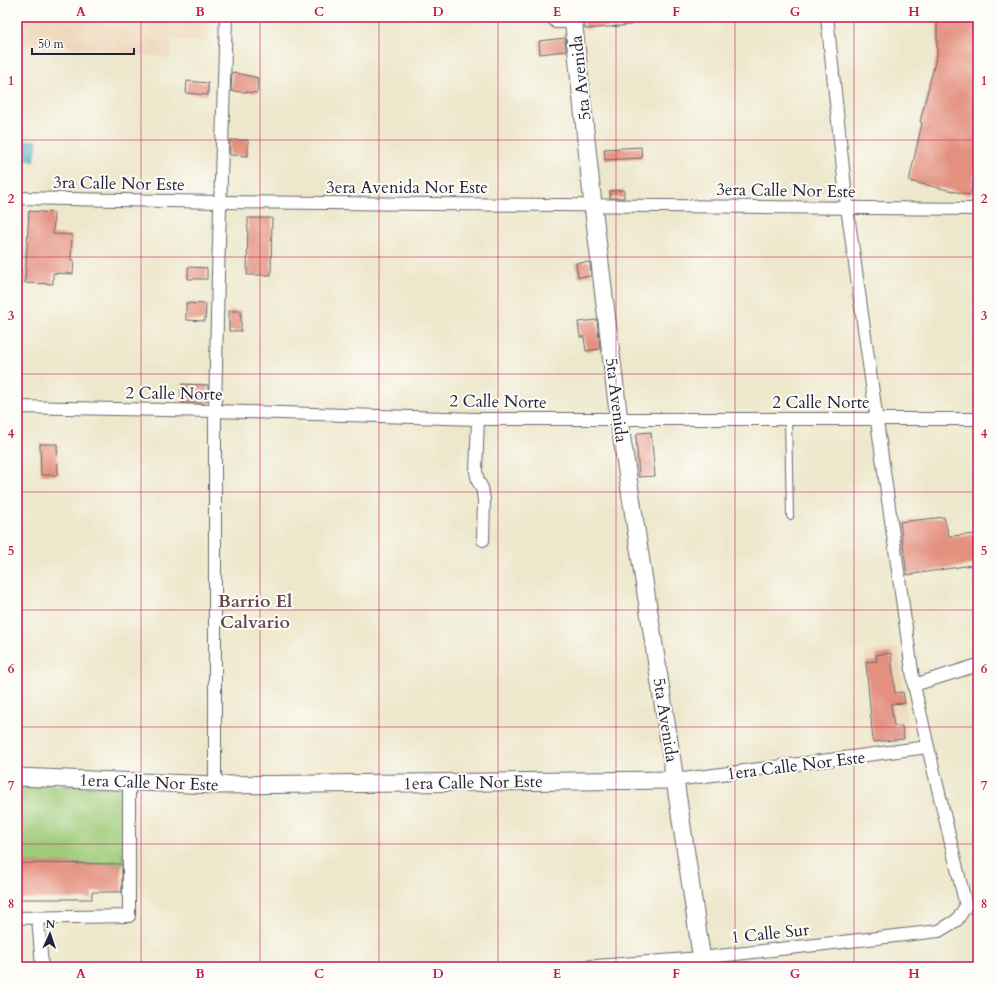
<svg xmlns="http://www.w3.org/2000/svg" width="995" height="984" font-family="Cardo,serif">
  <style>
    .built { fill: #eed7bb }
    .green { fill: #a0cc7a; stroke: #61775a }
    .water { fill: #49b6c5; stroke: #366c80 }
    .building { fill: #e4907f }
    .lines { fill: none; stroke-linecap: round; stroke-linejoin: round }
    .lane-casing { stroke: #69676d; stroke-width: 8 }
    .street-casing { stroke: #69676d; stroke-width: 14 }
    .secondary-casing { stroke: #69676d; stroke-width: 19 }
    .lane { stroke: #fff; stroke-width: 6 }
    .street { stroke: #fff; stroke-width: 12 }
    .secondary { stroke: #fff; stroke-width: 17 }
    .grid { fill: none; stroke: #c2185b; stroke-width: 1; stroke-opacity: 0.55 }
    .labels { text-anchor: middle; stroke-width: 4; stroke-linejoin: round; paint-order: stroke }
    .street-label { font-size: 17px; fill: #22223b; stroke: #fdfcf7 }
    .neighbourhood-label { font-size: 18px; font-weight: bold; fill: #664853; stroke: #fdfcf7 }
    .neatline { fill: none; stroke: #c2185b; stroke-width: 1.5 }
    .grid-label { font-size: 13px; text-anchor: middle; font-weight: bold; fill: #c2185b }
  </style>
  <rect width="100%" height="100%" fill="#fdfcf7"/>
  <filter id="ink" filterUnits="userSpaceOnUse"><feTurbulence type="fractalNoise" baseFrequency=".025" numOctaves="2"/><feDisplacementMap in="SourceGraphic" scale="8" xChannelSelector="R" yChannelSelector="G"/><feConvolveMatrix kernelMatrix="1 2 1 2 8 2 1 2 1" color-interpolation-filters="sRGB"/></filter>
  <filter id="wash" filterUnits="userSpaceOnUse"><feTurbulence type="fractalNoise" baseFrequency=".012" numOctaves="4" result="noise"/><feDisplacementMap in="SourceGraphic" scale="16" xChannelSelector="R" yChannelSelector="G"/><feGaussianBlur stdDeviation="0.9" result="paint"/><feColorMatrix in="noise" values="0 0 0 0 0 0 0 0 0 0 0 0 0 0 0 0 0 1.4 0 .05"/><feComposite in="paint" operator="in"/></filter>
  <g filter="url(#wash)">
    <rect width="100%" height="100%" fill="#ede7cb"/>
    <!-- built -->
    <g class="built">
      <path d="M17,17h193l-1,25 -37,-2 -1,18 -135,-14 -19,-1z"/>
      <path d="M898,648l11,90 -36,4 -8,-89z"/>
    </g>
    <!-- green -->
    <path class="green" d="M17,784l107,4 -1,76 -103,-1 -3,-13z"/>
    <!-- water -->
    <path class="water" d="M23,141h14l-3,20 -12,-1z"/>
    <g id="blocks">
      <!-- building -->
      <g class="building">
        <path d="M584,17h46l1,8 -46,4z"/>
        <path d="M937,17h41v143l-8,35 -61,-14 13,-58 -2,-1 17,-68z"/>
        <path d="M565,38l1,13 -26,3 -1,-13z"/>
        <path d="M232,72l26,6 -1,15 -26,-2z"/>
        <path d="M187,81l21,2v12l-22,-2z"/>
        <path d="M230,140h18v16l-18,-1z"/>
        <path d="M641,147l1,11 -37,2 -1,-11z"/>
        <path d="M624,190v8h-14v-7z"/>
        <path d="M29,211l25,2 -1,21 19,1 -1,25h3l-1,14 -20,-1v11l-28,-1z"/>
        <path d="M248,218h24l-1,57h-24z"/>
        <path d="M590,262l1,14 -13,1 -2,-14z"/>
        <path d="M188,267l19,1v11h-19z"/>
        <path d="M186,303l20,1 -1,17 -19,-1z"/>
        <rect x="229" y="311" width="12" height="20"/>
        <path d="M597,320l3,29 -14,2 -2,-14h-4l-2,-15z"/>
        <path d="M182,384l26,1v15l-4,3h-22z"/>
        <path d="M651,432l4,44 -16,1 -3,-40 2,-4z"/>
        <path d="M40,444h17l1,31h-17z"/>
        <path d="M944,517l5,19 29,-2v30l-71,11 -7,-53z"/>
        <path d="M891,653l4,40 8,-1 2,11 -14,1 3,22h8l2,13 -31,3 -7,-80 11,-1 -1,-6z"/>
        <path d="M17,863l105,1v28h-30v7h-75z"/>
      </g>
    </g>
  </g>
  <g filter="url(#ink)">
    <use href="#blocks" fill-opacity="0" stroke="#69676d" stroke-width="1"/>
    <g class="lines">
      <defs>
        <g id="lane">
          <path d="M550,17v3l5,5h18"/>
          <path d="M788,419l2,97"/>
        </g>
        <g id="street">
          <path d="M17,198l203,4 758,7"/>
          <path d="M17,407l198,4 263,8h500"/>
          <path d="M478,419l-2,52 2,10 4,7 2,12 -1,40"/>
          <path d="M914,685l64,-20"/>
          <path d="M675,780l253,-33"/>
          <path d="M215,785v-374l3,-137 8,-257"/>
          <path d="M17,918l112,-2v-135"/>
          <path d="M38,918l4,49"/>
          <path d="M583,967l118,-9 238,-27 18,-11 9,-14 -38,-159 -14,-62 -67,-478 -20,-190"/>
        </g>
        <g id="secondary">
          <path d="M573,17l20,188 26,215 56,360 28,187"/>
          <path d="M17,777l198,8 460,-5"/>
        </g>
      </defs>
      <!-- lane casing -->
      <use href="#lane" class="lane-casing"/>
      <!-- street casing -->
      <use href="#street" class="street-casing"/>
      <!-- secondary casing -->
      <use href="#secondary" class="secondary-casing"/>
      <!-- lane -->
      <use href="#lane" class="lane"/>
      <!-- street -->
      <use href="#street" class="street"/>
      <!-- secondary -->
      <use href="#secondary" class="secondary"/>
    </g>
  </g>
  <!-- grid -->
  <path class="grid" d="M141,17v950M260,17v950M379,17v950M498,17v950M616,17v950M735,17v950M854,17v950M17,140h961M17,257h961M17,374h961M17,492h961M17,610h961M17,727h961M17,844h961"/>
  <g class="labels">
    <!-- street labels -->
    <g class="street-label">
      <text transform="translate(580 78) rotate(-96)" y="6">5ta Avenida</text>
      <text transform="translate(119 183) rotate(1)" y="6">3ra Calle Nor Este</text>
      <text x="407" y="193">3era Avenida Nor Este</text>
      <text transform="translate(786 190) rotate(1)" y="6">3era Calle Nor Este</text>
      <text transform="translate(174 393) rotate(1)" y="6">2 Calle Norte</text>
      <text transform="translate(617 400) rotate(83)" y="6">5ta Avenida</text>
      <text transform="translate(498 401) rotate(1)" y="6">2 Calle Norte</text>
      <text x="821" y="408">2 Calle Norte</text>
      <text transform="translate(666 720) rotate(81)" y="6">5ta Avenida</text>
      <text transform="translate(796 765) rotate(-7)" y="6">1era Calle Nor Este</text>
      <text transform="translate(149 782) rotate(2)" y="6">1era Calle Nor Este</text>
      <text transform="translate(473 782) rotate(-1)" y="6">1era Calle Nor Este</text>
      <text transform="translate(770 933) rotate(-6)" y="6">1 Calle Sur</text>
    </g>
    <!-- neighbourhood labels -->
    <g class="neighbourhood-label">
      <text x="255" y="607">Barrio El<tspan x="255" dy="21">Calvario</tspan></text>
    </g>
  </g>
  <!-- margin -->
  <rect width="995" height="984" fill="none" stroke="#fdfcf7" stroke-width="44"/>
  <!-- north arrow -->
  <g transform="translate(50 934) rotate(3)" stroke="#fdfcf7" stroke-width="3" paint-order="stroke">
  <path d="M0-3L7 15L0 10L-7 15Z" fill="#22223b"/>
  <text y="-6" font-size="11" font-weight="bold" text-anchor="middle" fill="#22223b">N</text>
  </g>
  <!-- scale -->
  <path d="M32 48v6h102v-6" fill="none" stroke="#22223b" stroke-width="2"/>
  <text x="38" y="48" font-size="12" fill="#22223b" stroke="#fdfcf7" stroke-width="3" paint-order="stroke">50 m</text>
  <rect x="22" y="22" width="951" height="940" class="neatline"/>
  <g class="grid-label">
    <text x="81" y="16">A</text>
    <text x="200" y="16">B</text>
    <text x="319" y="16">C</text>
    <text x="438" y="16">D</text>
    <text x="557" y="16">E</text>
    <text x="676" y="16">F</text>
    <text x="795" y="16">G</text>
    <text x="914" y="16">H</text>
    <text x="11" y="85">1</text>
    <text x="984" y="85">1</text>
    <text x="11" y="203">2</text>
    <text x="984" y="203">2</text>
    <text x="11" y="320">3</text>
    <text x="984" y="320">3</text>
    <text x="11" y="438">4</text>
    <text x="984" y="438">4</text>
    <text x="11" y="555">5</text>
    <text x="984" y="555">5</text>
    <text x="11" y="673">6</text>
    <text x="984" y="673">6</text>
    <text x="11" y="790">7</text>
    <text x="984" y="790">7</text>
    <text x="11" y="908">8</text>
    <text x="984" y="908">8</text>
    <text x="81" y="978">A</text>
    <text x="200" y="978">B</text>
    <text x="319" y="978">C</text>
    <text x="438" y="978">D</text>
    <text x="557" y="978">E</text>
    <text x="676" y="978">F</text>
    <text x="795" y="978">G</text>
    <text x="914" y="978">H</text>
  </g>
</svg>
